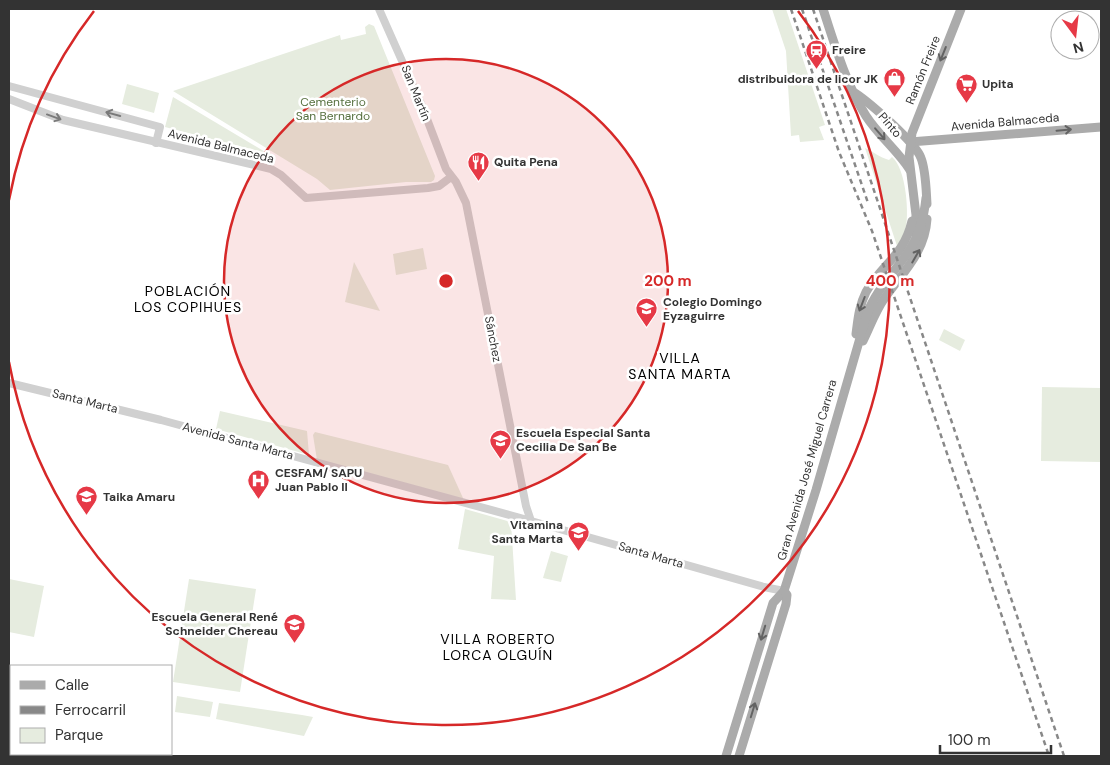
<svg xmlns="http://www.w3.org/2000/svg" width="1110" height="765" font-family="'DM Sans',sans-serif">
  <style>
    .green { fill: #e6ecdf }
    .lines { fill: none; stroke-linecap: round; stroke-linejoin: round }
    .minor { stroke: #d0d0d0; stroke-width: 8 }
    .major { stroke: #ababab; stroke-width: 9 }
    .rail { stroke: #888; stroke-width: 2.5; stroke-dasharray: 5 4; stroke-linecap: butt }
    .oneway { stroke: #636363 }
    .oneway2 { stroke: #7a7a7a }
    .ring { fill: none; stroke: #d62828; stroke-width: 2.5 }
    .labels { text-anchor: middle; stroke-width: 5; stroke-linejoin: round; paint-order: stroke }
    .poi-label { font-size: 12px; font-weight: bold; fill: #333; stroke: #fff; text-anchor: start }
    .street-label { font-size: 12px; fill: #333; stroke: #fff }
    .park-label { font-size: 12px; fill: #56703f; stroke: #fff }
    .neighbourhood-label { font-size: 14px; letter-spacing: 1px; fill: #000; stroke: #fff }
    .centre { fill: #d62828; stroke: #fff; stroke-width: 2.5 }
    .ring-label { font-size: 15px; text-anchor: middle; font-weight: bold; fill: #d62828; stroke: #fff; stroke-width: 5; stroke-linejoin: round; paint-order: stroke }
  </style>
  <rect width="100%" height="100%" fill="#fff"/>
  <!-- green -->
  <g class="green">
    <path d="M772,9h14l39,116 -6,2 5,13 -24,2 -1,-7 -8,1 -5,-85z"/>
    <path d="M369,24l5,2 61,150 -1,4 -3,2h-25l-76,8 -13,-11 -144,-88 167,-56 1,5 25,-6 -1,-7z"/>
    <path d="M127,84l32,9 -5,20 -32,-9z"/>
    <path d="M173,97l94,56 -102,-26z"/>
    <path d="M865,148c9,4 14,9 24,12l3,-3c14,11 18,58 13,75 -2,4 -5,9 -8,14z"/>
    <path d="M423,248l4,21 -31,6 -3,-21z"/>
    <path d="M354,262l26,49 -35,-9z"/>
    <path d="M944,329l21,11 -5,11 -21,-11z"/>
    <path d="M1042,387l59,1v74l-60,-1z"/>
    <path d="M220,411l87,20 2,24 -93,-26z"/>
    <path d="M315,432l133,33 15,33 -1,1 -145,-39 -4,-25z"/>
    <path d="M465,509l46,13 5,78 -25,-1 3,-43 -36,-7z"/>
    <path d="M551,551l17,5 -7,26 -18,-4z"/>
    <path d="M9,579l35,7 -10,51 -25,-5z"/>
    <path d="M189,579l67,10 -16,103 -67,-10z"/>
    <path d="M177,696l36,6 -3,15 -35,-5z"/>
    <path d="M219,703l83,12 11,2 -9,19 -88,-17z"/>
  </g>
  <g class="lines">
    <!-- minor -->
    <g class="minor">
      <path d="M379,9l43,97 24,63 10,13 10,21 60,303 5,15"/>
      <path d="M9,86l151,41 -4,16"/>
      <path d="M9,99l54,21 208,49 10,6 25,23 122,-10 11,-2 12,-9"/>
      <path d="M9,383l152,37 356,97 247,70 20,4"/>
    </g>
    <!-- major -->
    <g class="major">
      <path d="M823,9c12,36 23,75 43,107 13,20 32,35 44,54"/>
      <path d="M855,93c15,10 61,50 66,65 5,13 5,31 6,46"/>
      <path d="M910,142l191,-15"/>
      <path d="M915,233l1,-18 -7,-58 3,-24 49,-124"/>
      <path d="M856,334c2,-15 3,-28 10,-42 16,-28 38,-36 46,-71"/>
      <path d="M863,341c7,-14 12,-29 21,-42 18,-26 41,-46 43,-80"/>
      <path d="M726,756l47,-153 11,-12 32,-101 51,-176c9,-24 27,-41 41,-62 11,-16 16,-34 18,-54"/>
      <path d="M739,756l47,-152 1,-9 -3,-4"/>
    </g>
    <!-- rail -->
    <g class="rail">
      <path d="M791,9l48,143 33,79 177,525"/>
      <path d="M802,9l66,194"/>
      <path d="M813,9l251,747"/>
    </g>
  </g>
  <!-- one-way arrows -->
  <defs><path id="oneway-shaft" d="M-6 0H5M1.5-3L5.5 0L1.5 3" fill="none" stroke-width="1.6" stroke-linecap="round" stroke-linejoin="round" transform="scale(1.25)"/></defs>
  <g class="oneway">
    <use href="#oneway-shaft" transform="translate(943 54) rotate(112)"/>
    <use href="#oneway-shaft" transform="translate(1064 130) rotate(-5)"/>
    <use href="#oneway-shaft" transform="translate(880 134) rotate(49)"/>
    <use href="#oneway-shaft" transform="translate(916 256) rotate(-60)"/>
    <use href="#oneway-shaft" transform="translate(862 304) rotate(111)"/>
    <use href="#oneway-shaft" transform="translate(763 633) rotate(107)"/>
    <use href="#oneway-shaft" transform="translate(753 710) rotate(-73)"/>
  </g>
  <g class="oneway2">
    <use href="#oneway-shaft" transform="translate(113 114) rotate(-165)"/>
    <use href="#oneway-shaft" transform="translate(54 117) rotate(20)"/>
  </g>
  <!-- distance rings -->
  <circle cx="446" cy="281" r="222" fill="#d62828" fill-opacity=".12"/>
  <g class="ring">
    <circle cx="446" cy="281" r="222"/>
    <path d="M9 200A444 444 0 0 1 94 11M798 11A444 444 0 1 1 9 362"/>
  </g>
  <!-- icons -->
  <defs>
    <symbol id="station-pin" viewBox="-11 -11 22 30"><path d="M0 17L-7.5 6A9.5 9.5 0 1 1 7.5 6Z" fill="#e63946" stroke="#fff"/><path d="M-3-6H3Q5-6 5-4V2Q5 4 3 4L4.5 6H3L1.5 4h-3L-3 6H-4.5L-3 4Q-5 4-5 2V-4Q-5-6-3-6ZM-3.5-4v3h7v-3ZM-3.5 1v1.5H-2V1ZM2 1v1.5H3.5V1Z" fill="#fff"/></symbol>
    <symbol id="shop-pin" viewBox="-11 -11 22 30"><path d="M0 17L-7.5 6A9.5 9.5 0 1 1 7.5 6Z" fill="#e63946" stroke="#fff"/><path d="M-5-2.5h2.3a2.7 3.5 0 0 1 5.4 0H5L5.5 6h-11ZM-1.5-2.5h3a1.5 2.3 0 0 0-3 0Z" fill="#fff"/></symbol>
    <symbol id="supermarket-pin" viewBox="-11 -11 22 30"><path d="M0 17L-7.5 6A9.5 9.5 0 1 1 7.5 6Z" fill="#e63946" stroke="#fff"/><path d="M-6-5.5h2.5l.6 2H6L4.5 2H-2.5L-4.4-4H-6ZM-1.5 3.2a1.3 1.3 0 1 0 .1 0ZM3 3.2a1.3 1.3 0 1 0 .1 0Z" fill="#fff"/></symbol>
    <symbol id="restaurant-pin" viewBox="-11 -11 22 30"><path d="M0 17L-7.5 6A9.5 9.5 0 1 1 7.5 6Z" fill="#e63946" stroke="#fff"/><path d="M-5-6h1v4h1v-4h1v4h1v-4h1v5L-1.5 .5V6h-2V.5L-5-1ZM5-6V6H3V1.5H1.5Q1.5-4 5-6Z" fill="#fff"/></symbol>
    <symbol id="school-pin" viewBox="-11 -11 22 30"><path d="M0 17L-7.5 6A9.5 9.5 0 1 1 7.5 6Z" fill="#e63946" stroke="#fff"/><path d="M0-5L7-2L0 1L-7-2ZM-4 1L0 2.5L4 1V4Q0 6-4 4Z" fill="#fff"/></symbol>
    <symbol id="hospital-pin" viewBox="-11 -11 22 30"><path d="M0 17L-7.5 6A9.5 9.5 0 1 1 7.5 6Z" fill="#e63946" stroke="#fff"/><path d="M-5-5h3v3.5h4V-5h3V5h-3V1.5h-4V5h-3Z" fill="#fff"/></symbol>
  </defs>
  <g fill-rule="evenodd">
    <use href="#station-pin" x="804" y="38" width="25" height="34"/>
    <use href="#shop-pin" x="882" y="66" width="25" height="34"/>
    <use href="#supermarket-pin" x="954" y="72" width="25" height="34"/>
    <use href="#restaurant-pin" x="466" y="150" width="25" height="34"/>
    <use href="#school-pin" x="634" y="296" width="25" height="34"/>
    <use href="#school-pin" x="488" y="428" width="25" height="34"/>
    <use href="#hospital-pin" x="246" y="468" width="25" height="34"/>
    <use href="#school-pin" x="74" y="484" width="25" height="34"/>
    <use href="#school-pin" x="566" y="520" width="25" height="34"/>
    <use href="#school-pin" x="282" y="612" width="25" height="34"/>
  </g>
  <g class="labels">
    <!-- poi labels -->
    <g class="poi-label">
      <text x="832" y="54">Freire</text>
      <text x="878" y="83" text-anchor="end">distribuidora de licor JK</text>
      <text x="982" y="88">Upita</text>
      <text x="494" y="166">Quita Pena</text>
      <text x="663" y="306">Colegio Domingo<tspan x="663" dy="14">Eyzaguirre</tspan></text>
      <text x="516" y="437">Escuela Especial Santa<tspan x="516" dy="14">Cecilia De San Be</tspan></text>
      <text x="275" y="477">CESFAM/ SAPU<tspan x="275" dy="14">Juan Pablo II</tspan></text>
      <text x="103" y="501">Taika Amaru</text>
      <text x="563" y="529" text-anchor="end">Vitamina<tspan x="563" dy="14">Santa Marta</tspan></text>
      <text x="278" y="621" text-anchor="end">Escuela General René<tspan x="278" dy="14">Schneider Chereau</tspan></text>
    </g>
    <!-- street labels -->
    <g class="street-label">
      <text transform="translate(923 70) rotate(-68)" y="4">Ramón Freire</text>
      <text transform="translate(416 93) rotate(68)" y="4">San Martín</text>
      <text transform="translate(1005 122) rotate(-5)" y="4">Avenida Balmaceda</text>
      <text transform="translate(890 125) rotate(50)" y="4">Pinto</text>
      <text transform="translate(221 146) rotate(14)" y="4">Avenida Balmaceda</text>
      <text transform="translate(493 339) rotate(79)" y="4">Sánchez</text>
      <text transform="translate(85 401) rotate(14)" y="4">Santa Marta</text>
      <text transform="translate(238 441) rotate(15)" y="4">Avenida Santa Marta</text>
      <text transform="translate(807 470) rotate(-74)" y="4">Gran Avenida José Miguel Carrera</text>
      <text transform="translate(651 555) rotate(16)" y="4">Santa Marta</text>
    </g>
    <!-- park labels -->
    <g class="park-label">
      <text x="333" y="106">Cementerio<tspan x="333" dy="14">San Bernardo</tspan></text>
    </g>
    <!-- neighbourhood labels -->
    <g class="neighbourhood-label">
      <text x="188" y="296">POBLACIÓN<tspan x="188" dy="16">LOS COPIHUES</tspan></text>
      <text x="680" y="363">VILLA<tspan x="680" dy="16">SANTA MARTA</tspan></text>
      <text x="498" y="644">VILLA ROBERTO<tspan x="498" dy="16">LORCA OLGUÍN</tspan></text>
    </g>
  </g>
  <circle cx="446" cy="281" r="8" class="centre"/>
  <g class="ring-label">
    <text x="668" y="286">200 m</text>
    <text x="890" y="286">400 m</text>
  </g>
  <!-- border -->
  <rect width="1110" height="765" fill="none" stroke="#333333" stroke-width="20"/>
  <!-- legend -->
  <rect x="10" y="665" width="162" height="90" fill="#ffffff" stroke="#adadad"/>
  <rect x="20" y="681" width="25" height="8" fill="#ababab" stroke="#adadad"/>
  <text x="55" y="690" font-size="15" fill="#333333">Calle</text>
  <rect x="20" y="706" width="25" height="8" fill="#888888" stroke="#adadad"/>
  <text x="55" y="715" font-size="15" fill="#333333">Ferrocarril</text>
  <rect x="20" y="728" width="25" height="15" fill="#e6ecdf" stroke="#adadad"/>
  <text x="55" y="740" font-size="15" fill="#333333">Parque</text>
  <!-- north arrow -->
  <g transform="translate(1075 35) rotate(165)"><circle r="24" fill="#ffffff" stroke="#adadad"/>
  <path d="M0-4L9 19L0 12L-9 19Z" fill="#e63946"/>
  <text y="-8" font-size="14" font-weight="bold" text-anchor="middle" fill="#333333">N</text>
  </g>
  <!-- scale -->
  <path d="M940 745v8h111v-8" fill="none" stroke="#333333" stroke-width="2.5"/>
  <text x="948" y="745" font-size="15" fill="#333333" stroke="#ffffff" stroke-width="4" paint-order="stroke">100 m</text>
</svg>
